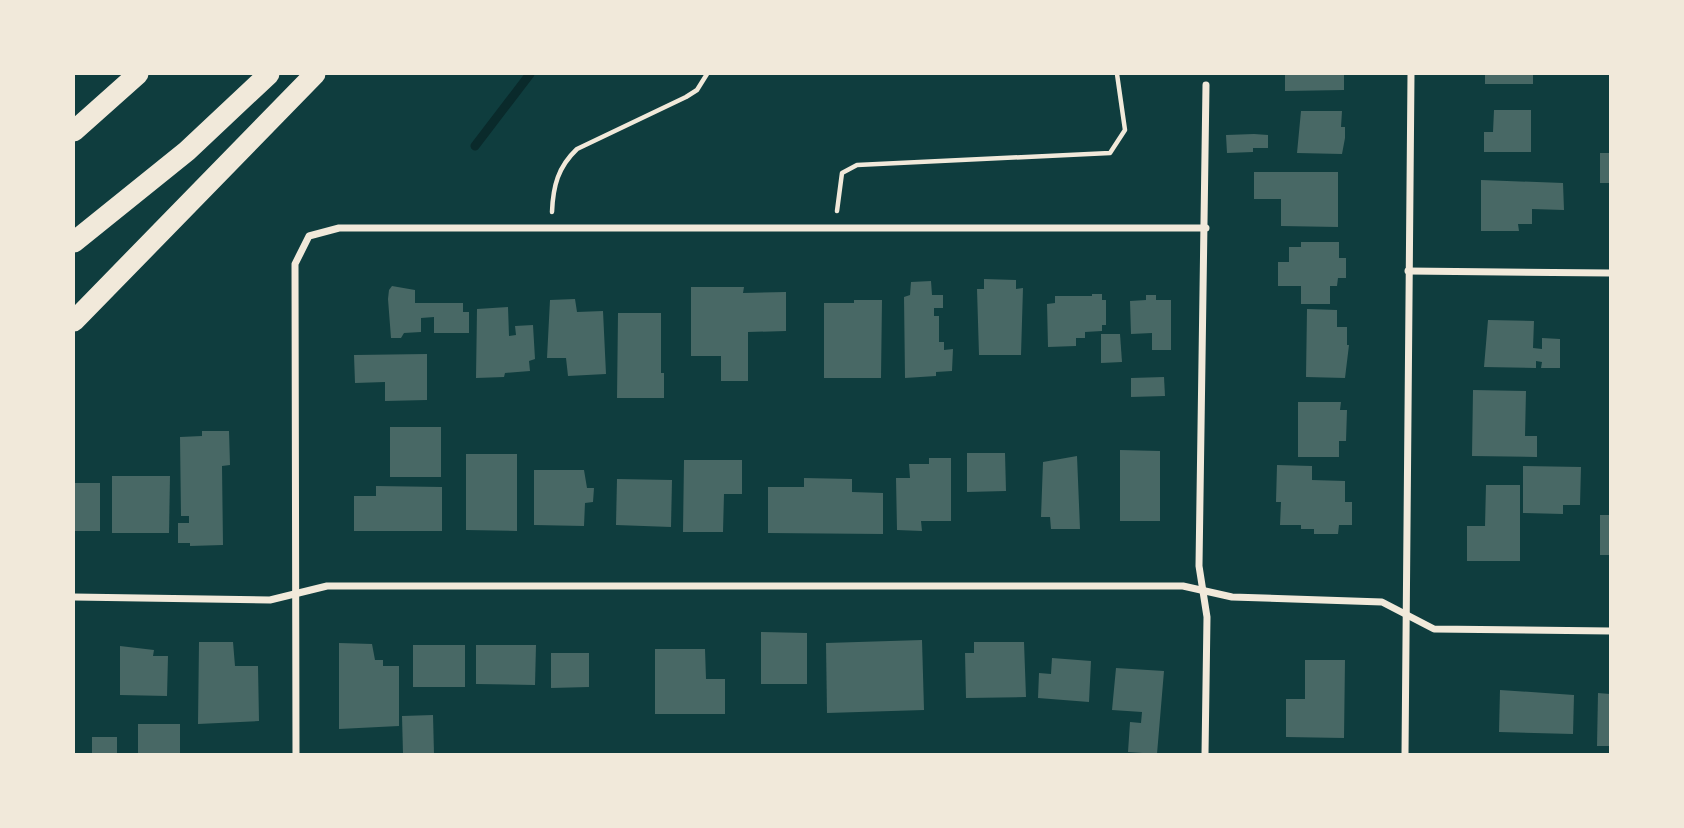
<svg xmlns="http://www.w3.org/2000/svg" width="1684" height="828" font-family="Rubik,sans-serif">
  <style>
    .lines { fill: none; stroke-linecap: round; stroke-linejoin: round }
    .stream { stroke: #0a2a2b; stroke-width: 9 }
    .building { fill: #486865 }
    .path { stroke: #f1e9da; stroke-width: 4.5 }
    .minor { stroke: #f1e9da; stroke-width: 7 }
    .motorway { stroke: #f1e9da; stroke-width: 21 }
  </style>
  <rect width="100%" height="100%" fill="#0f3d3e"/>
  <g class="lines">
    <!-- stream -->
    <path class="stream" d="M475,146l55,-72"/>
  </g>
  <!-- building -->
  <g class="building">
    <path d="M1285,74h59v16l-59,1z"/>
    <rect x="1485" y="74" width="48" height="10"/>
    <path d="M1494,110h37v42h-47v-20h9z"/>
    <path d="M1301,111h41l-1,16h4v11l-3,16 -45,-1z"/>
    <path d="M1254,134l14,1v13h-15v4l-26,1 -1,-18z"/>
    <rect x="1600" y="153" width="10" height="30"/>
    <path d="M1254,172h84v55l-57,-1v-27h-27z"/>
    <path d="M1481,180l82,3 1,27 -32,-1v15h-14l1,7h-38z"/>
    <path d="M1301,242h38v16h7v20h-8l-1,8h-7v18h-29v-18h-23v-24h11v-15h12z"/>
    <path d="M984,279l32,1v9l7,-1 -2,67h-42l-2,-66h7z"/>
    <path d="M931,281l1,14h11v13h-9v8h5v26h5v8l9,-1 -1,22 -16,1v4l-31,2 -1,-81 6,-2 1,-13z"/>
    <path d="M392,286l23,4v13h48v9h6v21h-35v-16l-13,1v14l-17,1 -3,5h-10l-3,-39 1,-9z"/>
    <path d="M691,287h53l-1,6 43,-1v39l-38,1v49h-27v-25h-30z"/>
    <path d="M1092,294h10v6h4v25h-4v6l-17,1v6h-9v8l-28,1 -1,-43 8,-1v-7h37z"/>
    <path d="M1146,295h10v5h15v50h-19v-17l-21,1 -1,-33 16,-1z"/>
    <path d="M575,299l2,13 26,-1 3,63 -38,2 -2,-18h-19l3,-58z"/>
    <path d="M854,300h28l-1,78h-57v-75h30z"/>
    <path d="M508,307l1,29 7,-1 -1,-9 18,-1 2,34 -6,2 1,10 -25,2 -1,4 -28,1 1,-69z"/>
    <path d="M1307,309l30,1v17h10v18h2l-4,33 -39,-1z"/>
    <path d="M618,313h43v60h3v25h-47z"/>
    <path d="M1488,320l46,1 -1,27 9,1v-11l18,1v29h-19l1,-6 -6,-1v7l-52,-1z"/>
    <path d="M1101,334h19l2,28 -21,1z"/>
    <path d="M427,354v46l-42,1v-19l-30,1 -1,-28z"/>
    <path d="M1164,377l1,19 -34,1v-19z"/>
    <path d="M1473,390l53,1 -1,45h12v21l-65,-1z"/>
    <path d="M1298,402h43l-1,8h7l-1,31h-7v16h-41z"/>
    <rect x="390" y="427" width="51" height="50"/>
    <path d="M202,431h27l1,34 -8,1 1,79 -33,1v-3h-12v-20h11v-7h-8l-1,-79 22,-1z"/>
    <path d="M1120,450l40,1v70h-40z"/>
    <path d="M967,453h38l1,38 -39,1z"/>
    <path d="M466,454h51v77l-51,-1z"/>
    <path d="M1077,456l3,73h-29l-1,-12h-9l2,-55z"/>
    <path d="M929,458h22v63h-30l1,10 -25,-1 -1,-52h14l-1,-14h20z"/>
    <path d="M684,460h58v34h-18l-1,38h-40z"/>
    <path d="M1277,465l35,1v14l33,1v21h7v23h-13l-1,9h-24v-5h-13v-4h-21l1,-23h-5z"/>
    <path d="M1523,466l58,1 -1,38h-17v9l-40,-1z"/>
    <path d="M534,470h50l3,18h7l-1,14 -8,1 -1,23 -50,-1z"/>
    <path d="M112,476h58l-1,57h-57z"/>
    <path d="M804,478l48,1v13l31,1v41l-115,-1v-46h36z"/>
    <path d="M617,479l55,1 -1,47 -55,-2z"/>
    <rect x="74" y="483" width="26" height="48"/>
    <path d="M1486,485h34v76h-53v-35h18z"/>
    <path d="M376,486l66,1v44h-88v-35h22z"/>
    <rect x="1600" y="515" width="10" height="40"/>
    <path d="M761,632l46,1v51h-46z"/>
    <path d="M922,640l2,70 -97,3 -1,-70z"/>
    <path d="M199,642h34l2,24h23l1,55 -61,3z"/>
    <path d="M974,642h50l2,55 -60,1 -1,-45h9z"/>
    <path d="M339,643l33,1 3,16h8v6h16v60l-60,3z"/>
    <rect x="413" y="645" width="52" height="42"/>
    <path d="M476,645h60l-1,40 -59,-1z"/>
    <path d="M120,646l34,4 -1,6h15l-1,40 -47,-1z"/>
    <path d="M655,649h50l1,30h19v35h-70z"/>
    <path d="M551,653h38v34l-38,1z"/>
    <path d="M1052,658l39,3 -2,41 -51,-4 1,-25 12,1z"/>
    <path d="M1305,660h40l-1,78 -58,-1v-38h19z"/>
    <path d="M1116,668l48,3 -7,83 -29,-2 2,-30 11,1 1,-11 -30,-2z"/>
    <path d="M1500,690l74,5 -1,39 -74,-2z"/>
    <path d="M1598,693l12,1v52h-13z"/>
    <path d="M433,715l1,39h-31l-1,-38z"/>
    <rect x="138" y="724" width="42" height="30"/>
    <rect x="92" y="737" width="25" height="17"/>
  </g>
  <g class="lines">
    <!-- path -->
    <g class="path">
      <path d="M837,211l5,-38 15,-8 253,-12 15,-23 -8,-56"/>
      <path d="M552,212c1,-26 6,-45 25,-63l109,-52 11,-7 10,-16"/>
    </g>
    <!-- minor -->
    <g class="minor">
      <path d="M1408,271l202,2"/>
      <path d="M74,597l196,3 57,-14h856l49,11 150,5 52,27 176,2"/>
      <path d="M296,754l-1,-490 14,-28 30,-8h867"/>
      <path d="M1205,754l2,-137 -8,-51 7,-481"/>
      <path d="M1405,754l6,-680"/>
    </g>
    <!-- motorway -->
    <g class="motorway">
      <path d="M74,131l64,-57"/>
      <path d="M74,242l113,-91 82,-77"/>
      <path d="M74,321l241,-247"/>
    </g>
  </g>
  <!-- border -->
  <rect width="1684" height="828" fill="none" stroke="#f1e9da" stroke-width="150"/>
</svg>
